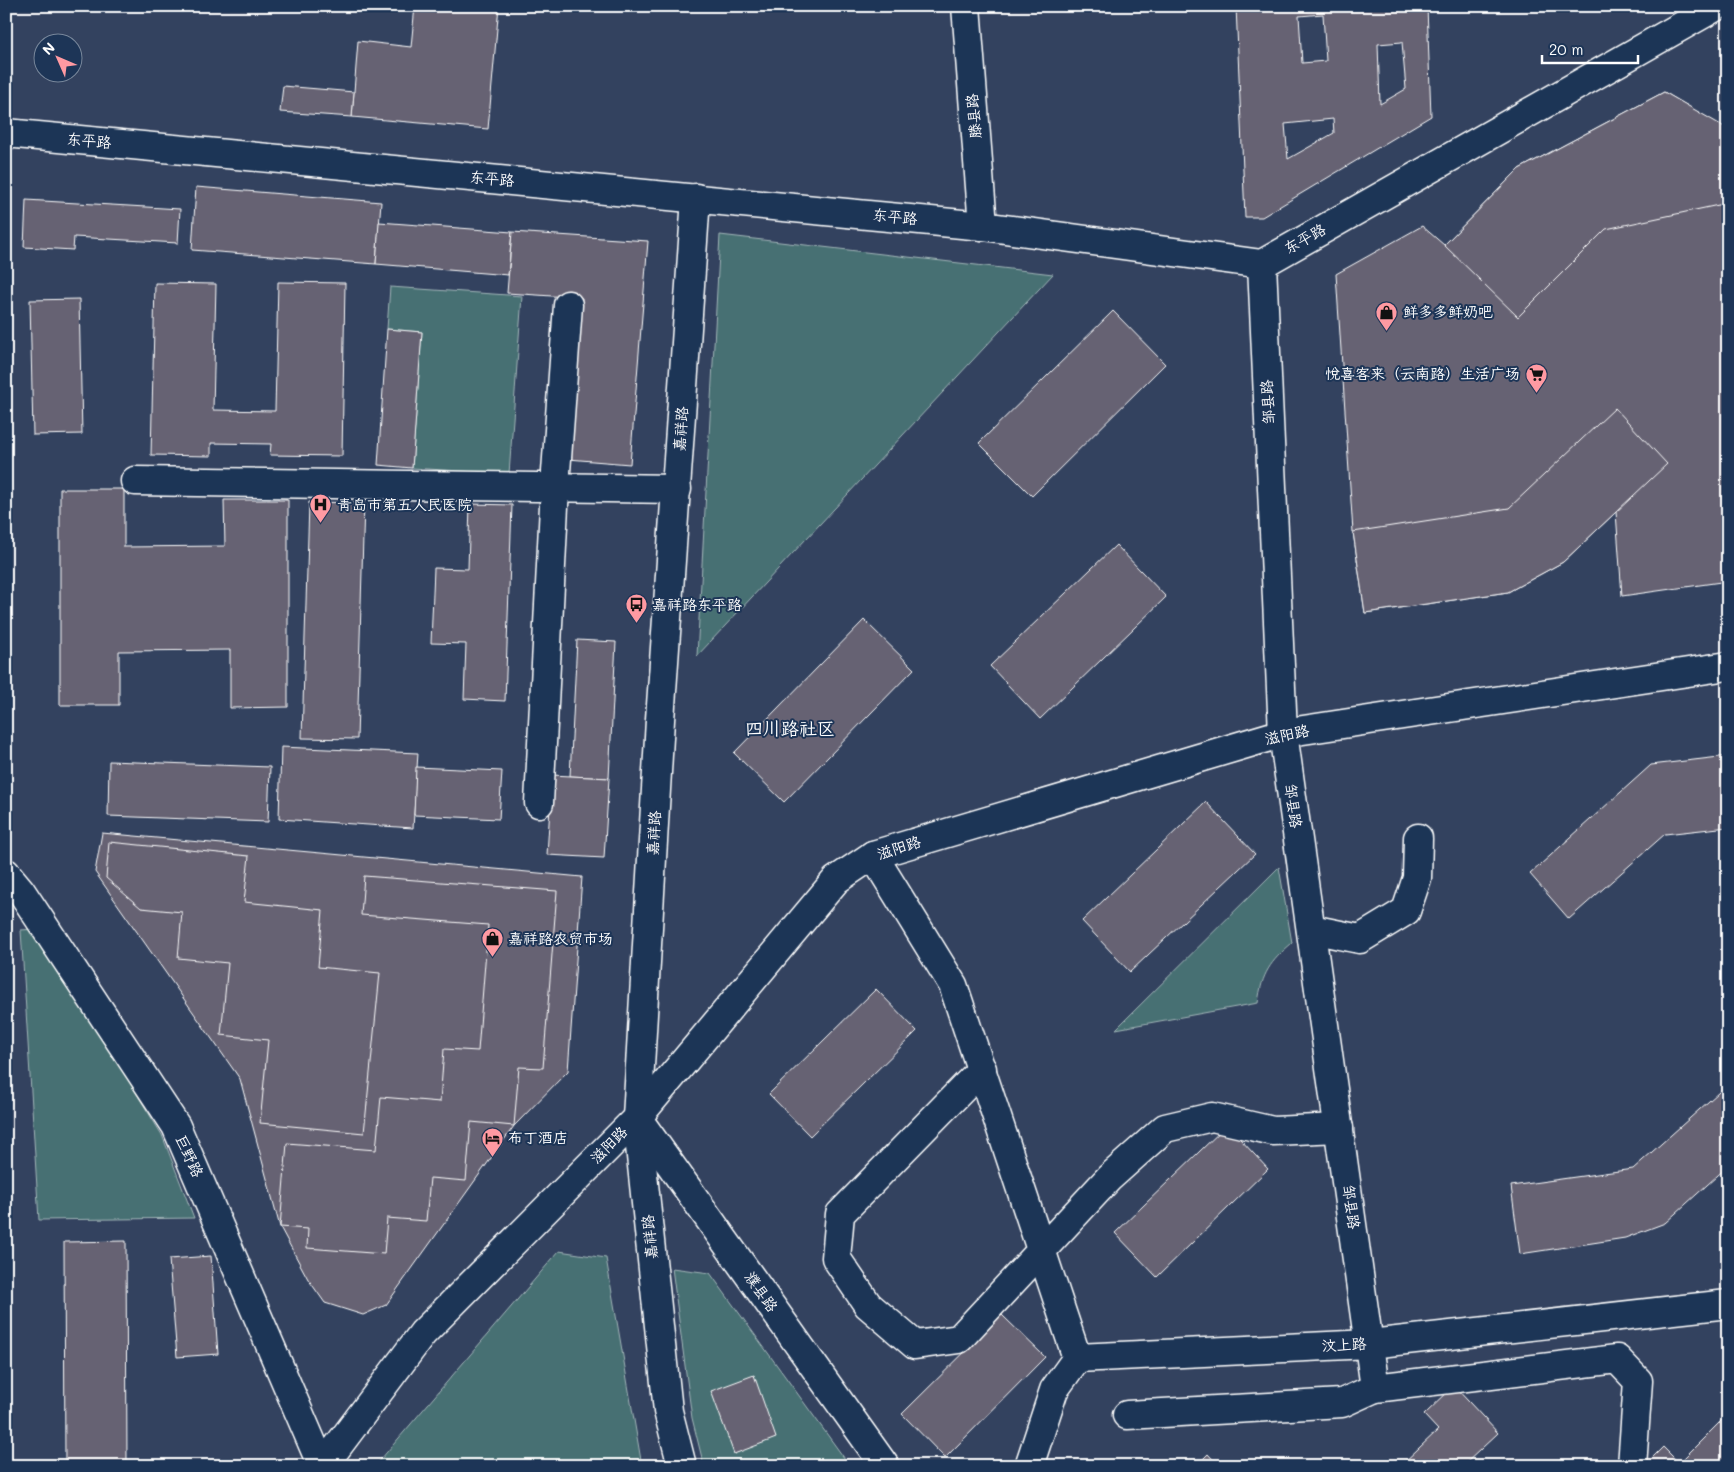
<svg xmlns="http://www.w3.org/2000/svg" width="1734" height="1472" font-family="Mali,'LXGW WenKai TC',sans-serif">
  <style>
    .green { fill: #476f73; stroke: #a3b7b9 }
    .building { fill: #666273; stroke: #fff; fill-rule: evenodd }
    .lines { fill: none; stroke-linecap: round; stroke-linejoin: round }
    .minor-casing { stroke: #fff; stroke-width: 31 }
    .minor { stroke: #1d3557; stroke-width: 28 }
    .labels { text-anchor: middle; stroke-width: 4; stroke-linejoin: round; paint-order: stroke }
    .street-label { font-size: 15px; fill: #fff; stroke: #1d3557 }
    .poi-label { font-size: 15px; fill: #fff; stroke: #1d3557; text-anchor: start }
    .quarter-label { font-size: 18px; fill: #fff; stroke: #1d3557 }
  </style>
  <rect width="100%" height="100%" fill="#33425f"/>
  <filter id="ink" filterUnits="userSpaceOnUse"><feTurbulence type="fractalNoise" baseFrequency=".02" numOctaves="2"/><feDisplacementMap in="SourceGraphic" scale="10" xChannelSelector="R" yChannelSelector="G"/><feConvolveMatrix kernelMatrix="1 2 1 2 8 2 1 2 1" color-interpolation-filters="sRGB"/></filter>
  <g filter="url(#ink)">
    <!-- green -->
    <g class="green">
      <path d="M720,235l333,39 -356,382z"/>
      <path d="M390,287l132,9 -13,178 -97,-6 10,-136 -35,-3z"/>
      <path d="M1279,867l13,76c-22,19 -30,30 -34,60l-142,26z"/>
      <path d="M36,929l126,206 32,83 -155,2 -18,-290z"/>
      <path d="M559,1251l47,7 36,208h-267z"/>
      <path d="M672,1268l38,5 140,193h-146l-12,-48z"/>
    </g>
    <!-- building -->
    <g class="building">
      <path d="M415,6h84l-11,123 -136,-12 6,-76 53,6z"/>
      <path d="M1236,6h191l4,110 -169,101h-17zM1323,14l3,47 -24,2 -3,-47zM1402,42l4,47 -26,15 -2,-60zM1333,119l1,14 -46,26 -3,-35z"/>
      <path d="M283,86l71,6 -2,25 -72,-5z"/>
      <path d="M1664,92l64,38v451l-106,15 -6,-84 -53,50 -55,30 -143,21 -12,-81 -17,-258 86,-48 22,19 75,-76z"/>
      <path d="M1664,92l64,37v74l-122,26 -88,88 -74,-72 75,-76z"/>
      <path d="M196,187l185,15 -5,62 -184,-14z"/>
      <path d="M26,200l154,9 -2,34 -104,-6 -1,13 -49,-3z"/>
      <path d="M379,222l133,10 -4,43 -132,-11z"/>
      <path d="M512,232l136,9 -18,223 -62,-5 14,-161 -75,-5z"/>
      <path d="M278,282l67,1 -3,173 -72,-1 1,-11 -60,-1v13l-60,-1 4,-172 61,1 -3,126 62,1z"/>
      <path d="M79,299l3,135 -49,1 -3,-135z"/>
      <path d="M1113,311l52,53 -133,132 -53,-53z"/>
      <path d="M387,329l35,3 -10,136 -34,-3z"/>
      <path d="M1615,408l52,56 -104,98 -55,30 -143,21 -12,-81 156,-24z"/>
      <path d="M60,489h64v58l101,-1 -1,-46h64v207l-58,1v-58l-111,1v54h-59z"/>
      <path d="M309,502l55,1 -7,236 -55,-1z"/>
      <path d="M470,504l42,1 -7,196 -41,-2 2,-55 -35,-1 3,-75 34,1z"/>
      <path d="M1116,545l50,52 -126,122 -50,-53z"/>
      <path d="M864,620l50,49 -130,133 -50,-49z"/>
      <path d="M577,640l39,2 -7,136 -39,-2z"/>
      <path d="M281,747l137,6 -5,75 -134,-9z"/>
      <path d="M1728,756v71l-63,7 -96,85 -39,-45 121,-109z"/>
      <path d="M109,761l161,6 -2,55 -160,-6z"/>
      <path d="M416,767l86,4 -3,48 -85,-4z"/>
      <path d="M552,775l57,3 -5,80 -57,-3z"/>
      <path d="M1206,802l49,52 -125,118 -48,-51z"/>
      <path d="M102,833l480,44 -14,194 -54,55 -128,179 -23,10 -38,-12 -17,-24 -28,-52 -40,-148 -145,-207z"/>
      <path d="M109,842l140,14 -5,46 79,8 -5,57 62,6 -16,160 -104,-10 8,-83 -47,-5 7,-72 -50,-5 4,-46 -41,-4 -35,-30z"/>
      <path d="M364,876l193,15 -14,177 -24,-1 -5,59 -43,-4 -5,59 -36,-3 -4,43 -39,-3 -3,36 -77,-6 1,-19 -28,-2 7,-84 89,7 5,-53 59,5 4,-53 34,2 10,-126 -127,-10z"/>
      <path d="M876,989l41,42 -107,105 -41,-42z"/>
      <path d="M1728,1084v82l-63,57 -40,15 -105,16 -9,-68 122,-17z"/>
      <path d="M1227,1125l41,44 -111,108 -42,-44z"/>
      <path d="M126,1241l1,225h-62l-1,-224z"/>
      <path d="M211,1256l7,98 -41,3 -8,-98z"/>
      <path d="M1002,1315l43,42 -100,101 -43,-44z"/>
      <path d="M754,1375l22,63 -42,16 -23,-63z"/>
      <path d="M1454,1386l44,47 -33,31 2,2h-67l38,-36 -14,-15z"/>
      <path d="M1728,1414v52h-84l19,-19 16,16z"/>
      <path d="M1208,1454l11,12h-23z"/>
    </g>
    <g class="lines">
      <defs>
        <g id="minor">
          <path d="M966,6l17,220"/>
          <path d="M6,133l977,93 279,38 455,-258"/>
          <path d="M135,481l542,8"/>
          <path d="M539,803l16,-317 13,-181"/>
          <path d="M873,855l80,130 124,373"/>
          <path d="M6,873l15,18 155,235 146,340"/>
          <path d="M1311,929l49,10 46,-28 11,-33 1,-40"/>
          <path d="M982,1069l-142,145 -4,44 32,47 47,40 44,-6 150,-161 56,-50 47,-11 61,14 66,-3"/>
          <path d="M638,1119l247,347"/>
          <path d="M1375,1388l242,-29 21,22 -6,85"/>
          <path d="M1127,1415l215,-12 33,-15 -92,-655 -21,-469"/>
          <path d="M323,1466l100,-133 214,-215 199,-238 37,-25 410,-122 445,-67"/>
          <path d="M682,1466l-14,-55 -31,-293 23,-398 36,-522"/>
          <path d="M1029,1466l25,-76 23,-32 293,-14 358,-40"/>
        </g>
      </defs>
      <!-- minor casing -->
      <use href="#minor" class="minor-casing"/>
      <!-- minor -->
      <use href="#minor" class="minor"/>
    </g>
  </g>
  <!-- icons -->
  <defs>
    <symbol id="shop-pin" viewBox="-11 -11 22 30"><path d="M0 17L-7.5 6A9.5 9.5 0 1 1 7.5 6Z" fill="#ff9aa2" stroke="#1d3557"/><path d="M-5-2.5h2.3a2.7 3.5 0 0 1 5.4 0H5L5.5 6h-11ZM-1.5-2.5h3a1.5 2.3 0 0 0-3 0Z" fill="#111"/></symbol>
    <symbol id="supermarket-pin" viewBox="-11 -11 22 30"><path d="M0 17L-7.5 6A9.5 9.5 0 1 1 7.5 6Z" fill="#ff9aa2" stroke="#1d3557"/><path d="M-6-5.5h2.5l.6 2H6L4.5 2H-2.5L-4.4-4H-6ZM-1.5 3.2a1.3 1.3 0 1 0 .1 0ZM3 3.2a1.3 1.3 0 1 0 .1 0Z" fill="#111"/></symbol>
    <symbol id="hospital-pin" viewBox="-11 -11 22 30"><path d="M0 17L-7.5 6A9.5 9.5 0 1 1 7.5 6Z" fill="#ff9aa2" stroke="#1d3557"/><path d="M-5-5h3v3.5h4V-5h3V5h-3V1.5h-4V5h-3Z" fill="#111"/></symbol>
    <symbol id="bus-pin" viewBox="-11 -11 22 30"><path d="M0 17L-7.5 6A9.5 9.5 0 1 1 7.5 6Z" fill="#ff9aa2" stroke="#1d3557"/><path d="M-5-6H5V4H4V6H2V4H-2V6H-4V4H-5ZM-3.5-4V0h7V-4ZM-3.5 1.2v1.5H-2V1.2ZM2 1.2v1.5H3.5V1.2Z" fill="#111"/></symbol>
    <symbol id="hotel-pin" viewBox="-11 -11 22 30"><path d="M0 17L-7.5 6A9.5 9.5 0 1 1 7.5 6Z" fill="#ff9aa2" stroke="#1d3557"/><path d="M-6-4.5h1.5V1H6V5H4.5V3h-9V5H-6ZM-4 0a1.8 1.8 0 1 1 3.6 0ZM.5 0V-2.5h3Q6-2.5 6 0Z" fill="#111"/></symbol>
  </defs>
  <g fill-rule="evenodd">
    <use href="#shop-pin" x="1374" y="300" width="25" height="34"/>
    <use href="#supermarket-pin" x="1524" y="362" width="25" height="34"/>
    <use href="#hospital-pin" x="308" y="492" width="25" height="34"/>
    <use href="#bus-pin" x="624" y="592" width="25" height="34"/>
    <use href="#shop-pin" x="480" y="926" width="25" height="34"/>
    <use href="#hotel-pin" x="480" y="1126" width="25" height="34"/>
  </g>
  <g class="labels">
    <!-- street labels -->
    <g class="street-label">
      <text transform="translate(974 116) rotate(-95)" y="5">滕县路</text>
      <text transform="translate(89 141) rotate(5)" y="5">东平路</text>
      <text transform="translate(492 179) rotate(5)" y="5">东平路</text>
      <text transform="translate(895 217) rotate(6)" y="5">东平路</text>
      <text transform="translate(1305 239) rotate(-29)" y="5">东平路</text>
      <text transform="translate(1268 402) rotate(-93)" y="5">邹县路</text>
      <text transform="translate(681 429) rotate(-86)" y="5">嘉祥路</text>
      <text transform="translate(1287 735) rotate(-12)" y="5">滋阳路</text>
      <text transform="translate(1293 806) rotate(82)" y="5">邹县路</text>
      <text transform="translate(654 833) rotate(-87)" y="5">嘉祥路</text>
      <text transform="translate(899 848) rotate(-18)" y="5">滋阳路</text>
      <text transform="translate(609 1145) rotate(-45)" y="5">滋阳路</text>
      <text transform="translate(189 1156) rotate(65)" y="5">巨野路</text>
      <text transform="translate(1351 1207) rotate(82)" y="5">邹县路</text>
      <text transform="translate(650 1237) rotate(-96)" y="5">嘉祥路</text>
      <text transform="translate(761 1292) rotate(55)" y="5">濮县路</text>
      <text transform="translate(1344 1345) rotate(-3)" y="5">汶上路</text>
    </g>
    <!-- poi labels -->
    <g class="poi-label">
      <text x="1403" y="317">鲜多多鲜奶吧</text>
      <text x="1520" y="379" text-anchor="end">悦喜客来（云南路）生活广场</text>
      <text x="337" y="510">青岛市第五人民医院</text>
      <text x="652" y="610">嘉祥路东平路</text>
      <text x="508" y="944">嘉祥路农贸市场</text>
      <text x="508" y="1143">布丁酒店</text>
    </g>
    <!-- quarter labels -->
    <g class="quarter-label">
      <text x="790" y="735">四川路社区</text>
    </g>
  </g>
  <!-- margin -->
  <rect width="1734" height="1472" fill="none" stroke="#1d3557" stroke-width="25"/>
  <rect x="12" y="12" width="1709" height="1447" fill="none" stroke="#fff" stroke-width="2" filter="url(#ink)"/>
  <!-- north arrow -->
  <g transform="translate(58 58) rotate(315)"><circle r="24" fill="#1d3557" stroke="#77869a"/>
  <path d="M0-4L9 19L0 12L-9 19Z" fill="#ff9aa2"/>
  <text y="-8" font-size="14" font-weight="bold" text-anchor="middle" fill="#ffffff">N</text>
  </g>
  <!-- scale -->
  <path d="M1542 55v8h96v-8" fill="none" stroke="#ffffff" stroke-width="2.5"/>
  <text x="1549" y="55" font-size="15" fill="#ffffff" stroke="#1d3557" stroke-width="4" paint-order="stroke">20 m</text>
</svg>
